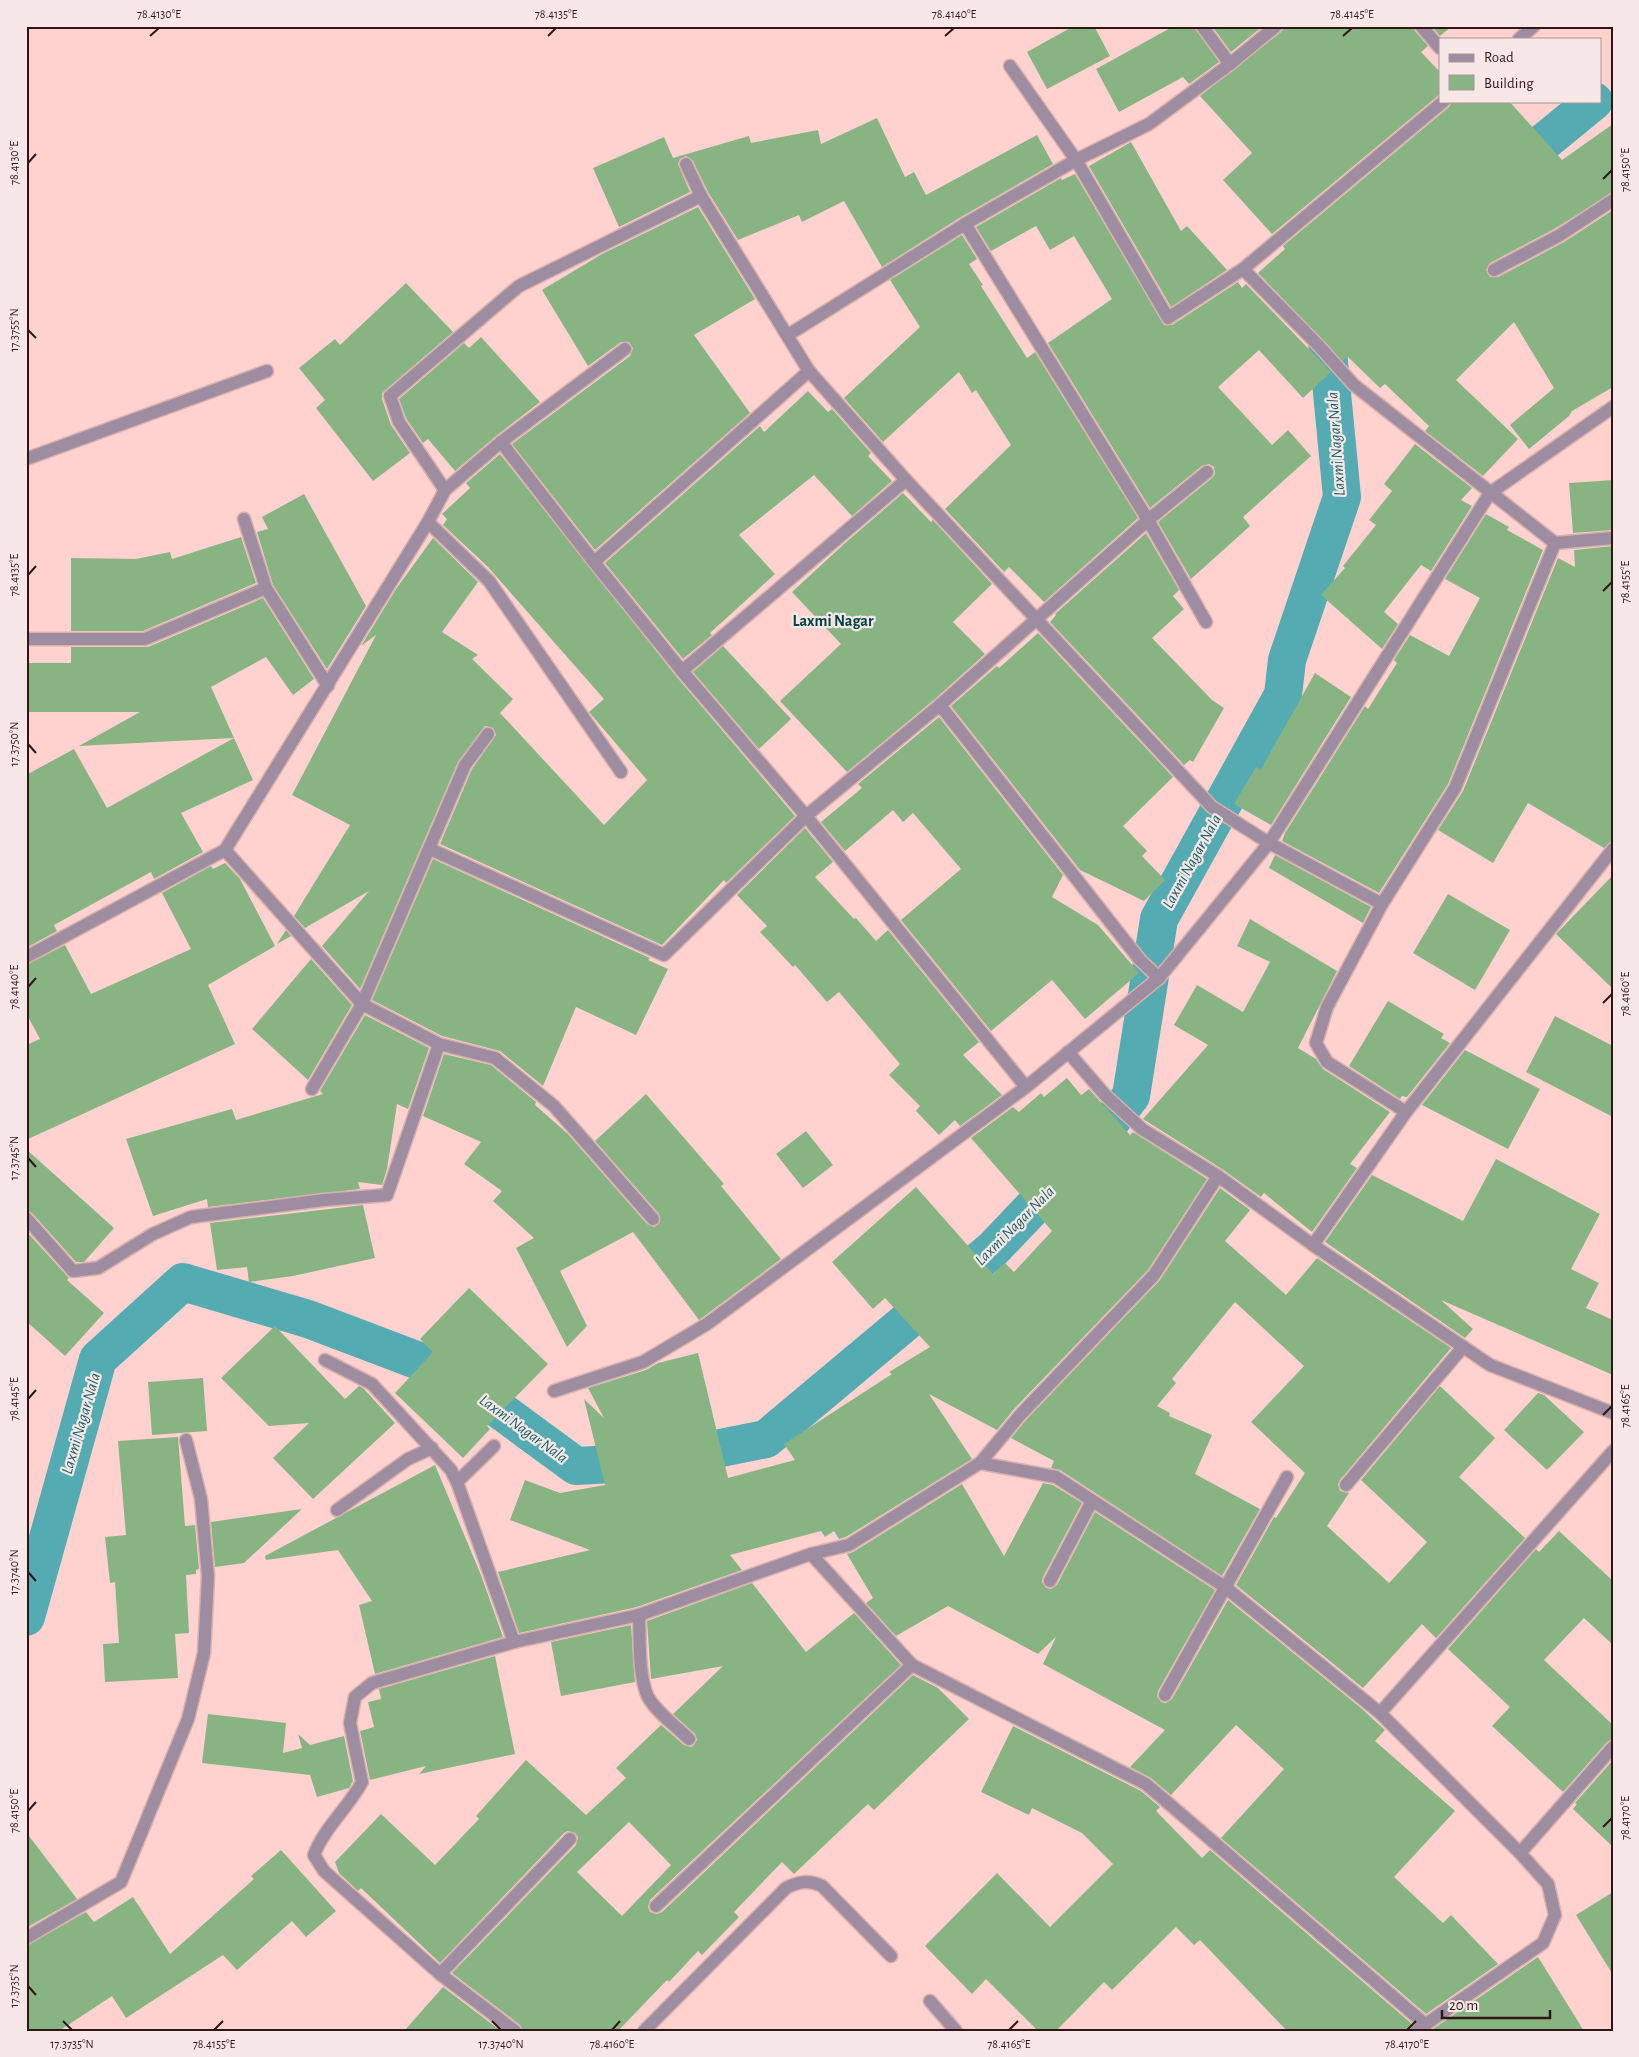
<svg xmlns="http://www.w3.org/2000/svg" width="1639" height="2057" font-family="'Alegreya Sans',sans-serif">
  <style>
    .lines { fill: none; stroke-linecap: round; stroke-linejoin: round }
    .canal { stroke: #55abb2; stroke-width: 38 }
    .building { fill: #88b483; fill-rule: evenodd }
    .service-casing { stroke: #dab0ae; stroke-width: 15 }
    .minor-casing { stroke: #dab0ae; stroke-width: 15 }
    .service { stroke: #9e8ca1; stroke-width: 12 }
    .minor { stroke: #9e8ca1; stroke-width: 12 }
    .ticks { fill: none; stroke: #301616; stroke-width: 2 }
    .labels { text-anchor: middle; stroke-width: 4.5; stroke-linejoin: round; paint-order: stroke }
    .water-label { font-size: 16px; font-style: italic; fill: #196066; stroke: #f7e8e7 }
    .neighbourhood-label { font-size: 16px; font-weight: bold; fill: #004448; stroke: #f7e8e7 }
    .neatline { fill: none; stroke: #301616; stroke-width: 2 }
    .ticks-label { font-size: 12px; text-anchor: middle; fill: #301616 }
  </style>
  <rect width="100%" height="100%" fill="#ffd2cf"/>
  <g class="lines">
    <!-- canal -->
    <g class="canal">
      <path d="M1505,174l89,-73"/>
      <path d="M26,1617l72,-258 85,-77 125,37 140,53 128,94 75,-4 115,-23 227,-190 99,-104 39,-49 28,-177 124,-224 4,-35 55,-163 -17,-177 20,-17"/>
    </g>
  </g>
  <!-- building -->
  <g class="building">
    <path d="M1074,26h20l16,30 -63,33 -20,-37z"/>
    <path d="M1174,26h20l25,36 -30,22 -6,-7 -64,35 -23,-43z"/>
    <path d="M1212,26h51l-32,26z"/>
    <path d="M1284,26h129l2,5 13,15 -7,6 19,20v22l-168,140 -49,-54 29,-27 -52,-57 81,-64z"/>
    <path d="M1432,26h20l-12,10z"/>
    <path d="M1452,101h57l53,59 51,-36v68l-57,36 -66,35 -4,7 4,7h8l66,-35 49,-32v177l-41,24 -3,5 -40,33 -19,-24 44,-37 -40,-66 -58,58 62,59 -35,37 -58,-45 4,-5 -44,-42 -5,4 -32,-31 -5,4 -85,-88 27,-24 -2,-3 166,-139z"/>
    <path d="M877,118l28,59 9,-5 12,23 111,-60 16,29 -92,53 -79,50 -38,-66 -42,21 -3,-7 -61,25 -30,-48 -15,-31 -7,-5 -6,3 -2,5 12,28 -71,35 -26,-59 71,-31 9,21 76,-22 2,7 67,-13 3,14z"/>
    <path d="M1131,142l50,89 6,-5 40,44 -56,37 -82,-141z"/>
    <path d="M1075,174l89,151h8l66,-43 4,6 4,-4 85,88 -28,26 -44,-48 -41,37 54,58 16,-15 23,26 -68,61 7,9 -59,53 -33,-57 54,-44 3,-4 -1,-7 -5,-3 -7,2 -52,42 -102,-165 64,-44 -38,-63 -24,14 -14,-24 -45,25 -15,-24 85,-49 1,2z"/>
    <path d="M698,207l57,92 -61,36 56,78 -155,137 -83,-106 118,-88 3,-8 -4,-6h-8l-33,24 -46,-76 60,-36z"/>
    <path d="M962,235l15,24 -8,5 14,21 -2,1 46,72 8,-6 103,166 -94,84 -35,-35 -5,5 -59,-63 66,-64 -35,-55 -4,3 -13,-21 -76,70 -39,-44 76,-71 -30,-47z"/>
    <path d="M406,283l47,49 -71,61v6l9,26 19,28 -37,28 -57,-73 9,-8 -26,-32 36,-29 5,6z"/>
    <path d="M481,337l59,65 -44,34 -41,35 -27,-32 -5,4 -17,-25 -7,-19 65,-56 5,5z"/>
    <path d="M808,391l20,21 4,-3 39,44 -3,3 24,25 -40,35 -38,-41 -75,60 36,39 -65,59 2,2 -29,24 -78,-96 155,-137 4,6z"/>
    <path d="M1415,444l57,44 -11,12 11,6 -41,65 -10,-6 -37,47 14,12 -16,25 -61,-54 24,-27 -2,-2 33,-41 -7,-5 23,-29 -8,-7z"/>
    <path d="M500,454l176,222 119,140 -69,67 -2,-3 -62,65 -222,-101 32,-75 24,-34 -3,-7 -8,-2 -27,36 -98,227 -38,-43 47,-55 -64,37 -11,-12 56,-91 -58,-30 84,-160 -15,11 35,-57 37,-51 45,44 -36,50 36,23 -6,4 41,40 -13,14 104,112 43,-45 -58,-68 15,-13 -116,-132 -45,-42 4,-6 -5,-5 28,-26 -4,-5z"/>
    <path d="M1613,480v50l-40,3 -4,-50z"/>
    <path d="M903,493l28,29 2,-2 59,64 -39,38 32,32 -50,45 -88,73 -67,-71 61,-57 -49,-52 52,-48z"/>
    <path d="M304,494l62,112 -39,63 -54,-84 -16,-53 11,-3 -6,-12z"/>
    <path d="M1486,514l23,13 -2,3 36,20 -95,234 -69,109 -97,-52 3,-8 80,-127 3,3 29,-46 -3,-3 16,-25 39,21 31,-58 -35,-19z"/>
    <path d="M1146,533l33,57 -6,6 11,13 -32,29 60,62 12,8 -31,54 -3,-2 -6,5 -134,-143 6,-7 -1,-1z"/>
    <path d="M241,537l15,46 -113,48h-72v-73l65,1 34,-7 2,7z"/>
    <path d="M1613,546v295l-9,7 -76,-45 -35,60 -55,-33 25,-39 95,-233 17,9 -1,-17z"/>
    <path d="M263,598l51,81 -21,16 -27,-38 -55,30 42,93 -72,33 22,39 -49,27 -3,-7 -97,53 3,6 -31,17v-173l48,-26 33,59 127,-70 -155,8 61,-34h-113l-1,-49h45v-16h77z"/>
    <path d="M1038,633l135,144 -50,49 24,25 -5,5 23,24 -21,21 -64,-31 -129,-164 46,-40 2,2z"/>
    <path d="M723,646l68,73 -32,30 -66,-77z"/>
    <path d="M1315,673l36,24 -80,128 -37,-21 22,-37 5,2z"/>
    <path d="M939,717l124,158 -11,22 46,28 41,48 -54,46 -33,-39 -61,51 -90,-111 60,-51 -48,-56 -10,9 -10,-12 -48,41 -24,-29 41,-34 -4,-4z"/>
    <path d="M805,828l28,34 -18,15 39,42 2,-1 20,23 12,-11 91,112 -16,13 39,40 -42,31 -5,-6 -16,15 -23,-24 4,-5 -31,-31 11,-11 -61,-72 -12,10 -32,-37 -2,2 -33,-35 7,-6 -30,-31z"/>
    <path d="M1275,855l96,52 -8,16 -94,-55z"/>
    <path d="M433,859l217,99 -2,2 20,9 -32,66 -60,-28 -33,79 -43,-35 -58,-15 -70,-36z"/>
    <path d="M225,863l15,16 35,67 -67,39 27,59 -209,96v-95l14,-6 -14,-26v-48l39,-20 26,49 100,-45 -29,-56 49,-27 2,3z"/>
    <path d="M1613,875v114l-57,-55z"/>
    <path d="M1448,894l62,36 -35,60 -62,-37z"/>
    <path d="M1250,919l87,52 -39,77 18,11 7,10 67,43 -40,52 7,4 -45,64 -48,-39 -3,4 -39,-28 -79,-50 65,-74 -34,-20 23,-40 46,27 27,-50 -33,-16z"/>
    <path d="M286,930l5,6 -14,8z"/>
    <path d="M311,959l41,46 -44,75 -56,-51z"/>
    <path d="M1388,1001l56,33 -3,4 9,5 -43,54 -5,-1 -2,3 -51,-33z"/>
    <path d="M365,1015l64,33 -21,61 -11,-5 -10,65 -5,16 -24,-3 2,7 -152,18 -1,-8 -54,17 -27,-77 106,-30 4,11 87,-26 -3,-3z"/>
    <path d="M1555,1016l58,30v71l-87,-45z"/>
    <path d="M1465,1050l75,39 -32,60 -86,-44z"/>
    <path d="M444,1054l47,11 45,37 -1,3 33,29 79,90 7,3 6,-5 -1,-8 -64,-73 51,-47 78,90 -3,2 60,73 -82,61 -66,-88 -73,39 27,55 -20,21 -51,-99 18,-10 -41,-37 9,-10 -38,-27 17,-22 -58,-26z"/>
    <path d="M1067,1078l14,17 8,-6 41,46 3,-3 74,47 -59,91 -133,138 -18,22 -68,-36 43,65 -126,78 -7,2 -5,-8 -9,6 -4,-6 -91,24 12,15 -105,37 -118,26 -21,-61 92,-22 -80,-30 15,-40 35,13 45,-8 -21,-86 20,19 -16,-30 58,-18 12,-7 40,-10 30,125 67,-18 -11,-16 108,-70 -3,-2 41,-25 -45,-49 -12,11 -41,-47 84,-75 77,87 12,-11 9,9 38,-41 -81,-93 42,-31 6,5 22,-19 3,4z"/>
    <path d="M806,1131l27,34 -30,23 -27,-34z"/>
    <path d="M26,1149l88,79 -30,34h-8l-44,-49 -6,-3z"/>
    <path d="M1496,1159l104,55 -29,55 28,14 -13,25 27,12v55l-172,-75 32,29 -8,9 -140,-96 47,-67 91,46z"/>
    <path d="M1220,1188l30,22 -25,31 61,54 31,-37 134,90 -111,132 -2,4 2,7 9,2 -22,33 62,57 38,-41 -66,-62 79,-94 55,52 -36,39 66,61 -89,100 -14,-14 -59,64 -127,-103 38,-68 2,1 29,-45 -54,-51 53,-56 -69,-64 -63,77 4,4 -19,23 13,7 -1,3 43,19 -17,39 65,35 -38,67 -162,-106 -9,-2 3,-7 -43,-23 16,-19 133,-139z"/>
    <path d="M363,1205l12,53 -82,18 -44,6 -2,-15 -30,3 -7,-47z"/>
    <path d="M26,1231l43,47 -2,2 37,33 -39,43 -39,-35z"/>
    <path d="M469,1288l79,76 -61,62 3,3 -27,29 -68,-65 38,-41 -13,-13z"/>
    <path d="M275,1326l70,73 14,-13 5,3 31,34 -82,76 -40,-41 36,-35 -40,3 -48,-48z"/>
    <path d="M203,1378l4,53 -55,4 -4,-53z"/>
    <path d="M1538,1393l6,2 40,37 -37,38 -43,-40z"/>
    <path d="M178,1437l7,89 10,-1 4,44 -3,1v4l-10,1 3,58 -14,1 3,44 -73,4 -2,-38 16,-1 -4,-61 -5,1 -5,-46 21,-2 -8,-94z"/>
    <path d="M435,1465l46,110 22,62 -128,37 -16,-69 13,-4 -34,-51 -72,10 -1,-4z"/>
    <path d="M1043,1483l10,2 29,18 -39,74 -1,5 4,6 5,1 6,-4 38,-73 120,78 -57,101 -1,5 4,6 5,1 6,-4 56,-99 133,108 24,22 -10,11 80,70 -61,66 49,46 8,-8 47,49 -72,50 -205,-176 63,-69 -48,-44 -65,70 -20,-17 -21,-11 35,-37 -122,-66 13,-27 -18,17 -90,-48 -52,30 -30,-33 7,-5 -26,-44 6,-2 109,-68 42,72z"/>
    <path d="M302,1509l-58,54 -29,4 -4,-45z"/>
    <path d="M1559,1531l54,50v64l-29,-27 -40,42 69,65v14l-6,3 -44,50 -71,-66 18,-19 -62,-58 88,-100 3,3z"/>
    <path d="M752,1583l54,69 48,-39 47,52 -251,235 -2,7 2,5 7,2 5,-2 251,-237 25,13 31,31 -95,91 -6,-6 -74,70 -12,-12 -48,50 5,5 -37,38 -4,-4 -29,31 -2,-2 -49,51h-95l-3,-6 -68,-52 124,-128 2,-8 -3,-4 -7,-2 -4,2 -124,130 -79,-75 -3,3 -19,-18 -4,-11 46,-48 54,51 44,-46 -3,-3 50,-56 60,55 40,-37 -10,-10 45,-43 23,20 7,2 3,-2 3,-5 -2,-6 -22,-20 50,-48 -72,13 -4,-58zM629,1822l42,43 -49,51 -45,-44z"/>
    <path d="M631,1625l4,57 -74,14 -10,-54z"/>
    <path d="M495,1656l20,98 -96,20 7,-8 -56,14 -10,-49 14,-4 -6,-25 13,-3 -2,-10z"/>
    <path d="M208,1714l78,9 -3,30 19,-5 -4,-14 12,11 34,-9 9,45 -4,7 -32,9 -7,-22 -108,-12z"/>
    <path d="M1013,1726l128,65 19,16 -4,4 46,47 8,-8 202,174 -4,7h-121l-87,-91 -6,5 -18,-18 -64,63 -8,-8 -48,49h-18l-52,-52 -14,15 -47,-48 72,-73 53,54 63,-63 -31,-31 -50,-25 -3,7 -48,-23z"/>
    <path d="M1613,1760v87l-40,-38 4,-5 -2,-1z"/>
    <path d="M26,1832l51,67 -51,29z"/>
    <path d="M281,1850l55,61 -30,26 -14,-16 -55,49 -14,-15 -97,63 -14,-22 -53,35h-33v-85l60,-34 8,10 39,-25 37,57 84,-75 -3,-3z"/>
    <path d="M1613,1892v83l-37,-60z"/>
    <path d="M1538,1957l46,74h-152l1,-2z"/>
    <path d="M443,1987l58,44h-97z"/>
  </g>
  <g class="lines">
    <defs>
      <g id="service">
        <path d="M26,459l241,-88"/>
        <path d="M930,2001l26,30"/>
      </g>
      <g id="minor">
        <path d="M1202,26l28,38"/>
        <path d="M1421,26l19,22"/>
        <path d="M1519,39l15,-13"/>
        <path d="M1010,66l66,94 92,158 75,-49 201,-168"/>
        <path d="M686,164l15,32 108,175 97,109 306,327 57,36 113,61"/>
        <path d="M965,224l183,296 58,102"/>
        <path d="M1243,269l75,76 36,40 201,158 58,-5"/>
        <path d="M1494,270l66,-35 53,-35"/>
        <path d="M788,335l177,-111 111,-64 73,-36 81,-60 46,-38"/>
        <path d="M501,442l93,120 88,109 124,145 220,271"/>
        <path d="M445,490l-46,-68 -9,-26 129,-110 182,-90"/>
        <path d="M244,519l22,69 62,98"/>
        <path d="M428,522l61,59 132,191"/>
        <path d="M594,562l215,-191"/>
        <path d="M26,639h119l121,-51"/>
        <path d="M682,671l224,-191"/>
        <path d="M940,705l200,255 19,18"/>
        <path d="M430,849l234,106 142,-139 134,-111 208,-185 59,-48"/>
        <path d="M225,850l137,154 77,40 56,14 59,48 99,113"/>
        <path d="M26,957l199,-107 203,-328 17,-32 56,-48 124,-93"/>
        <path d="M1068,1052l38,44 36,33 76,47 95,69 177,120 123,48"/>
        <path d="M312,1089l50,-85 103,-239 23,-31"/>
        <path d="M1406,1112l-79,-50 -11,-19 11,-36 55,-103 73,-116 100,-245"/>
        <path d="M26,1218l47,53 25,-3 55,-34 38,-17 133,-17 63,-5 52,-151"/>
        <path d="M1313,1245l93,-133 207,-263"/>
        <path d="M325,1360l47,24 79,86 6,12 57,160"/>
        <path d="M554,1391l89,-29 64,-38 319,-237 133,-109 110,-135 221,-350 123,-86"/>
        <path d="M980,1463l76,14 169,110 155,126 140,140 28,31 7,31 -12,28 -127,88"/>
        <path d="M457,1482l37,-36"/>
        <path d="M1346,1485l117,-138"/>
        <path d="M337,1510l71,-51 24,-11"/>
        <path d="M811,1554l101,111 234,119 280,241"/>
        <path d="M1050,1581l42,-80"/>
        <path d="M639,1615c1,23 -1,61 9,82 9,16 28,29 41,42"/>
        <path d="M1165,1695l122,-218"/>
        <path d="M1380,1713l233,-262"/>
        <path d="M1520,1853l93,-106"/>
        <path d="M656,1906l256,-241"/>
        <path d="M26,1938l95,-56 67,-163 16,-66 4,-77 -7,-77 -15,-59"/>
        <path d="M440,1974l130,-135"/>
        <path d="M515,2031l-75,-57 -116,-103 -10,-16c10,-27 34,-47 48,-73l-12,-59 5,-26 17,-14 142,-41 125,-27 172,-61 38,-9 131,-82 41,-49 133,-139 64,-99"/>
        <path d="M644,2031l142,-143c14,-7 22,-8 36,-2l69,70"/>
      </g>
    </defs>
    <!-- service casing -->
    <use href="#service" class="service-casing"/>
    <!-- minor casing -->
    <use href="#minor" class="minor-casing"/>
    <!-- service -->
    <use href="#service" class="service"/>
    <!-- minor -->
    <use href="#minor" class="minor"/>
  </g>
  <!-- ticks -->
  <path class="ticks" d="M150,36l9,-8M548,36l8,-8M945,36l9,-8M1343,36l9,-8M28,163l8,-9M1603,179l9,-9M28,330l8,8M28,575l8,-9M1603,591l9,-9M28,744l8,9M28,987l8,-9M1603,1003l9,-9M28,1158l8,9M28,1399l8,-9M1603,1415l9,-9M28,1572l8,9M28,1811l8,-9M1603,1827l9,-9M28,1986l8,9M63,2021l9,9M492,2021l9,9M214,2030l9,-9M612,2030l8,-9M1009,2030l9,-9M1407,2030l9,-9"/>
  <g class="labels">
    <!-- water labels -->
    <g class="water-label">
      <text transform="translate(1335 444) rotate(-94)" y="6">Laxmi Nagar Nala</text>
      <text transform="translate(1191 861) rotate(-61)" y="6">Laxmi Nagar Nala</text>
      <text transform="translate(1014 1225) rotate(-45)" y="6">Laxmi Nagar Nala</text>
      <text transform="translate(80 1423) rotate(-74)" y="6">Laxmi Nagar Nala</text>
      <text transform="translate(524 1428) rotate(36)" y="6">Laxmi Nagar Nala</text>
    </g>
    <!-- neighbourhood labels -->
    <g class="neighbourhood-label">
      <text x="833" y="626">Laxmi Nagar</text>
    </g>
  </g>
  <!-- border -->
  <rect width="1639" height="2057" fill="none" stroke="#f7e8e7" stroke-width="55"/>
  <!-- legend -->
  <rect x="1439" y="38" width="162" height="65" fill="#f7e8e7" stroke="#a79493"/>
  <rect x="1449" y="54" width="25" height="8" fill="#9e8ca1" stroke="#a79493"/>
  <text x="1484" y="62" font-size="15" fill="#301616">Road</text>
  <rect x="1449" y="75" width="25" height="15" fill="#88b483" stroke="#a79493"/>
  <text x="1484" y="88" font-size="15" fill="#301616">Building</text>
  <!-- scale -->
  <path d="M1442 2010v8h108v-8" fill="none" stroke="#301616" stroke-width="2.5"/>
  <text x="1449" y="2010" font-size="15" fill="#301616" stroke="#f7e8e7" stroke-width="4" paint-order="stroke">20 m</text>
  <rect x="28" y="28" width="1584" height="2002" class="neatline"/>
  <g class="ticks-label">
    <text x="159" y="18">78.4130°E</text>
    <text x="556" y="18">78.4135°E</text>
    <text x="954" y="18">78.4140°E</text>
    <text x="1352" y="18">78.4145°E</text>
    <text transform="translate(14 163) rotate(-90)" y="4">78.4130°E</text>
    <text transform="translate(1625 170) rotate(-90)" y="4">78.4150°E</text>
    <text transform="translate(14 330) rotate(-90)" y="4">17.3755°N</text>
    <text transform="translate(14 575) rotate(-90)" y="4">78.4135°E</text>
    <text transform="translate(1625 582) rotate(-90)" y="4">78.4155°E</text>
    <text transform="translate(14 744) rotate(-90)" y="4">17.3750°N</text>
    <text transform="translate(14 987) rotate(-90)" y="4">78.4140°E</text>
    <text transform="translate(1625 994) rotate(-90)" y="4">78.4160°E</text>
    <text transform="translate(14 1158) rotate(-90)" y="4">17.3745°N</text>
    <text transform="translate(14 1399) rotate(-90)" y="4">78.4145°E</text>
    <text transform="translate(1625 1406) rotate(-90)" y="4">78.4165°E</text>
    <text transform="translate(14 1572) rotate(-90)" y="4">17.3740°N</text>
    <text transform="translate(14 1811) rotate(-90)" y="4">78.4150°E</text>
    <text transform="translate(1625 1818) rotate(-90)" y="4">78.4170°E</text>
    <text transform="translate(14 1986) rotate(-90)" y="4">17.3735°N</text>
    <text x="72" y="2048">17.3735°N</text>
    <text x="214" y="2048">78.4155°E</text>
    <text x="501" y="2048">17.3740°N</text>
    <text x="612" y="2048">78.4160°E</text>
    <text x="1009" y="2048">78.4165°E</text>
    <text x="1407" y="2048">78.4170°E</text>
  </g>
</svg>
